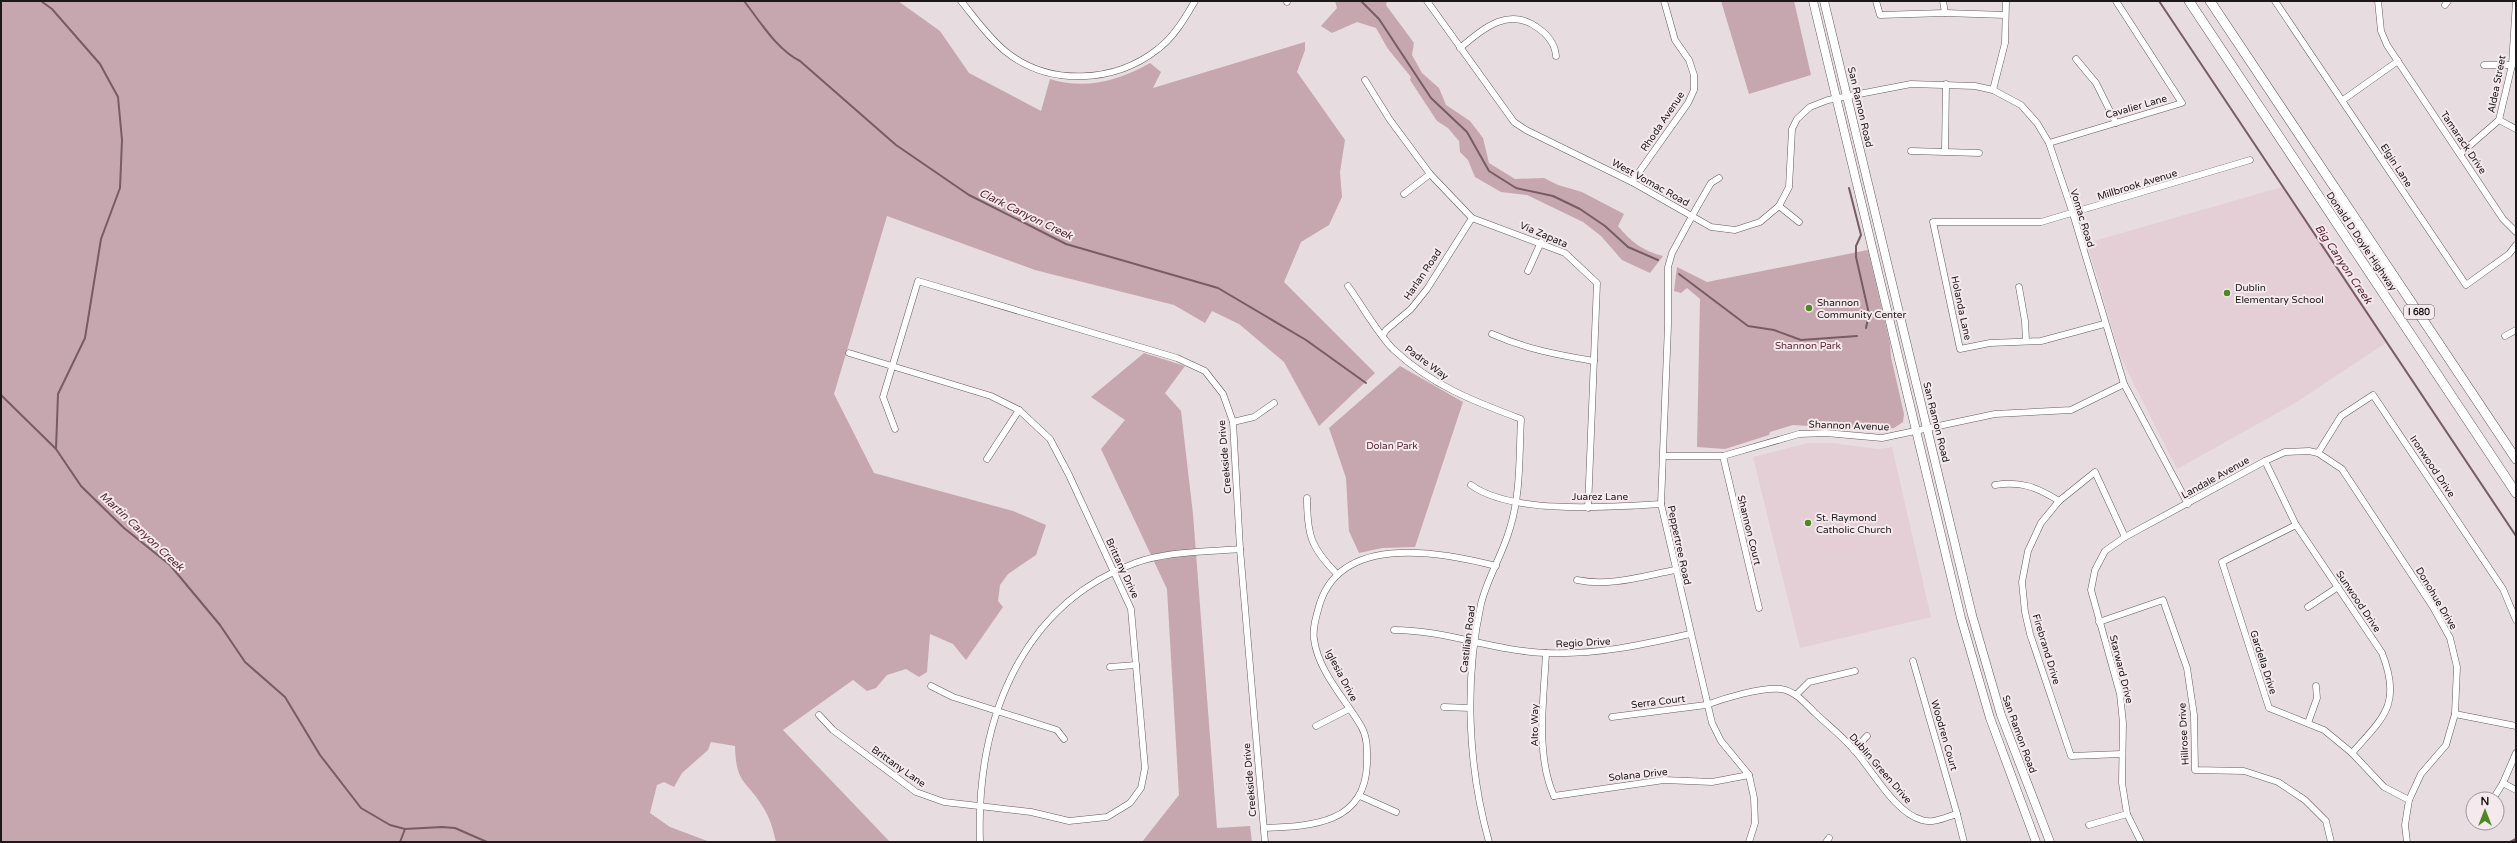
<svg xmlns="http://www.w3.org/2000/svg" width="2517" height="843" font-family="'Varela Round',sans-serif">
  <style>
    .built { fill: #e3cfd5 }
    .green { fill: #c6a7b0 }
    .lines { fill: none; stroke-linecap: round; stroke-linejoin: round }
    .stream { stroke: #775c63; stroke-width: 2 }
    .minor-casing { stroke: #645b5d; stroke-width: 7 }
    .major-casing { stroke: #645b5d; stroke-width: 9 }
    .highway-casing { stroke: #645b5d; stroke-width: 10 }
    .minor { stroke: #fff; stroke-width: 6 }
    .major { stroke: #fff; stroke-width: 8 }
    .highway { stroke: #fff; stroke-width: 9 }
    .poi-dot { fill: #4f8823; stroke: #f4e9ec; stroke-width: 1.5 }
    .labels { text-anchor: middle; stroke-width: 4; stroke-linejoin: round; paint-order: stroke }
    .shield { fill: #f4e9ec; stroke: #5d5758; stroke-width: 1 }
    .shield-label { font-size: 9px; font-weight: bold; fill: #1c1819 }
    .street-label { font-size: 10px; fill: #1c1819; stroke: #f4e9ec }
    .poi-label { font-size: 10px; fill: #1c1819; stroke: #f4e9ec; text-anchor: start }
    .park-label { font-size: 10px; fill: #5b283a; stroke: #f4e9ec }
    .water-label { font-size: 11px; font-style: italic; fill: #582537; stroke: #f4e9ec }
  </style>
  <rect width="100%" height="100%" fill="#e7dcdf"/>
  <!-- built -->
  <g class="built">
    <path d="M2282,187l105,155 -92,61 -118,66 -56,-111 -34,-115z"/>
    <path d="M1808,443h24l46,6 14,-2 39,170 -131,31 -47,-191z"/>
  </g>
  <!-- green -->
  <g class="green">
    <path d="M1,1h897l42,30 29,42 72,38 9,-32c35,11 69,2 100,-16l11,9 -8,16 152,-46v8l-8,22 48,68 -5,32 2,25 -13,28 -28,17 -17,40 91,91 -56,53 -35,-64 -45,-38 -27,-13 -7,12 -31,-18 -139,-35 -148,-54 -53,178 40,79 139,38 33,14 -10,30 -28,19 -8,11 -2,16 5,6 -37,53 -13,-16 -23,-10 -3,38 -8,5 -13,-8 -19,6 -11,13 -9,3 -14,-11 -70,50 107,112h-114c-3,-13 -6,-24 -13,-35 -17,-28 -27,-22 -28,-61l-24,-4 -3,8 -26,23 -8,14 -10,-5 -7,3 -7,28 20,14 40,15h-709z"/>
    <path d="M1335,1h52l-1,4 28,38 -2,12 10,18 17,15 7,17 24,16 13,17 6,25 26,16 29,-1 14,7 24,7 42,22 -6,12c13,16 25,25 45,30l-13,17 -28,-13 -21,-24 -18,-14 -56,-27 -26,-3 -26,-15 -7,-17 -8,-8 -1,-11 -11,-13 -11,-7 -27,-41 1,-3 -23,-28 -12,-21 -19,-6 -25,11 -11,-7 16,-18z"/>
    <path d="M1721,1h73l17,74 -62,19z"/>
    <path d="M1868,250l22,93 1,14 13,57 -1,8 -9,6 -20,2 -81,-5 -23,7 -1,3 -44,14 -28,-2 3,-148 -13,-11 -6,5 -7,-2 3,-24 30,15z"/>
    <path d="M1144,353l41,13 -20,27 16,18 12,103 24,314 33,-2 2,16h-110l37,-47 -12,-206 -66,-140 24,-29 -34,-23z"/>
    <path d="M1400,366l63,36 -48,145 -33,1 -23,5 -10,-22 -3,-53 -17,-50z"/>
  </g>
  <g class="lines">
    <!-- stream -->
    <g class="stream">
      <path d="M41,1l11,8 48,55 18,33 4,43 -2,48 -19,51 -16,99 -27,56 -2,55"/>
      <path d="M744,1c16,20 32,48 56,60l96,84 73,50 97,49 152,44 88,52 60,43"/>
      <path d="M1361,1l18,18 52,79 36,34 22,39 27,17 37,8 27,13 25,17 23,21 30,13"/>
      <path d="M2159,1l357,535"/>
      <path d="M1849,188l12,47 -5,11v11l13,57 -3,14"/>
      <path d="M1679,274l69,52 26,4 27,10 56,-4"/>
      <path d="M1,395l55,54 25,37 43,42 46,37 50,60 25,37 40,35 35,58 41,53 29,17 15,4 37,-2 13,1 32,14"/>
      <path d="M400,842l5,-13"/>
      <path d="M2510,842l6,-3"/>
    </g>
    <defs>
      <g id="minor">
        <path d="M961,1c14,17 27,36 44,50 44,36 110,32 153,-2 16,-12 27,-31 37,-48"/>
        <path d="M1427,1l87,121 12,8 106,52 79,45 24,3 25,-8 19,-16 10,-19 3,-58 5,-10 13,-12 18,-7 83,-16 64,2 18,4 28,15 16,18 12,20 24,71 51,170 64,120"/>
        <path d="M1876,1l4,14 65,-2 60,2"/>
        <path d="M1943,1l2,12"/>
        <path d="M2275,1l191,284 43,-31 7,-9"/>
        <path d="M2378,1l3,30 6,14 116,174 13,13"/>
        <path d="M1287,2v-1"/>
        <path d="M2445,5l3,-4"/>
        <path d="M1460,48c24,-20 49,-42 78,-20 10,7 17,15 18,28"/>
        <path d="M2076,59l20,24 20,40"/>
        <path d="M2484,65h28"/>
        <path d="M1365,80l25,40 40,54 42,44 93,35 32,30 -9,225"/>
        <path d="M1993,90l12,-47 1,-42"/>
        <path d="M2343,100l55,-39"/>
        <path d="M2499,120l17,9"/>
        <path d="M2049,143l133,-40 -66,-102"/>
        <path d="M1911,151l68,2"/>
        <path d="M1945,151l1,-67"/>
        <path d="M2460,154l39,-34 13,-55 4,-64"/>
        <path d="M1719,178l-8,5 -14,24 -25,46 -4,14v58l-7,179 51,219 9,18 28,34 5,23 1,25 -6,19"/>
        <path d="M1632,182l56,-79 6,-13v-15l-5,-15 -14,-20 -11,-39"/>
        <path d="M1404,194l26,-20"/>
        <path d="M1779,206l20,16"/>
        <path d="M1528,271l13,-29"/>
        <path d="M1348,286c13,18 30,48 45,63 38,36 80,52 128,70 -2,36 0,74 -11,109 -7,26 -23,50 -29,76 -17,77 -13,163 8,238"/>
        <path d="M2019,287l6,34 1,20"/>
        <path d="M2104,324l-63,17 -51,2 -30,6 -27,-127h108l209,-62"/>
        <path d="M1492,334c34,15 66,21 102,27"/>
        <path d="M1383,335l3,-5 25,-21 16,-20 45,-71"/>
        <path d="M2505,336l11,-6"/>
        <path d="M1233,422l21,-5 20,-14"/>
        <path d="M895,429l-12,-32 35,-116 259,77 28,13 18,23 10,28 7,127 25,293"/>
        <path d="M2318,453l23,-37 32,-21 130,194 13,31"/>
        <path d="M1664,456h59l76,-22 27,-1 56,5 113,-24 76,-4 53,-26"/>
        <path d="M1723,456l36,152"/>
        <path d="M987,459l32,-49"/>
        <path d="M2265,461l31,64 86,128c20,51 2,64 -30,100"/>
        <path d="M1471,485c41,30 140,22 190,19"/>
        <path d="M1995,485c26,-4 42,2 64,16"/>
        <path d="M1307,498c0,37 4,50 30,76"/>
        <path d="M2296,525l-74,37 47,146 55,22 28,23 32,34 25,13"/>
        <path d="M1577,580c33,7 66,-4 98,-10"/>
        <path d="M2308,607l30,-20"/>
        <path d="M2099,622l64,-22 24,68 7,47 1,55 49,1 34,11 27,18 21,21 5,21"/>
        <path d="M1394,630c51,0 100,21 152,23 50,2 96,-8 144,-19"/>
        <path d="M1546,653c-2,45 -11,101 8,143"/>
        <path d="M1913,661l44,153"/>
        <path d="M1110,667l26,-2"/>
        <path d="M931,686l22,11 104,33 7,9"/>
        <path d="M1796,695l13,-13 46,-11"/>
        <path d="M1444,707l26,1"/>
        <path d="M2455,714l61,12"/>
        <path d="M819,715l14,15 83,62 28,10 87,10 38,9 38,-4 23,-14 11,-15 4,-20 -14,-159 -62,-134 -19,-36 -31,-29 -28,-14 -142,-43"/>
        <path d="M1612,717l94,-12c19,-7 55,-18 75,-16 14,2 24,14 34,24 13,12 28,24 40,38 18,20 40,62 67,69 11,4 24,-3 35,-6l7,28"/>
        <path d="M2308,723l9,-25 -1,-12"/>
        <path d="M1316,726l33,-17"/>
        <path d="M1854,750l13,-14"/>
        <path d="M2121,754l-50,2 -41,-122 -5,-22 -3,-30 6,-31 13,-28 18,-22 36,-29 30,65"/>
        <path d="M2503,783l13,7"/>
        <path d="M1360,796l36,16"/>
        <path d="M1554,796l110,-16 48,2 37,-7"/>
        <path d="M2493,799l10,-16 13,-30"/>
        <path d="M2089,825l38,-11"/>
        <path d="M1264,828c46,-2 101,-3 103,-64 0,-13 1,-26 -6,-38 -16,-27 -43,-55 -47,-87 -2,-11 3,-25 6,-36 23,-70 122,-51 176,-37"/>
        <path d="M980,842c-4,-117 38,-236 155,-279 33,-12 71,-11 105,-14"/>
        <path d="M1826,842l3,-4"/>
        <path d="M2141,842l-14,-28 -5,-31 1,-60 -3,-29 -29,-104 4,-20 10,-19 20,-14 140,-76 20,-9 24,-1 9,2 24,16 91,138 17,31 7,29 -2,47 -9,31 -25,29 -12,26 -4,25 2,17"/>
      </g>
      <g id="major">
        <path d="M1813,1l148,617 29,100 46,124"/>
        <path d="M1824,1l148,614 29,100 49,127"/>
      </g>
      <g id="highway">
        <path d="M2189,1l327,492"/>
        <path d="M2210,1l306,458"/>
      </g>
    </defs>
    <!-- minor casing -->
    <use href="#minor" class="minor-casing"/>
    <!-- major casing -->
    <use href="#major" class="major-casing"/>
    <!-- highway casing -->
    <use href="#highway" class="highway-casing"/>
    <!-- minor -->
    <use href="#minor" class="minor"/>
    <!-- major -->
    <use href="#major" class="major"/>
    <!-- highway -->
    <use href="#highway" class="highway"/>
  </g>
  <!-- markers -->
  <g class="poi-dot">
    <circle cx="2227" cy="293" r="4"/>
    <circle cx="1809" cy="308" r="4"/>
    <circle cx="1808" cy="523" r="4"/>
  </g>
  <g class="labels">
    <!-- shield labels -->
    <rect class="shield" x="2404" y="305" width="30" height="14" rx="3"/>
    <g class="shield-label">
      <text x="2419" y="315">I 680</text>
    </g>
    <!-- street labels -->
    <g class="street-label">
      <text transform="translate(2496 84) rotate(-79)" y="4">Aldea Street</text>
      <text transform="translate(2136 106) rotate(-16)" y="4">Cavalier Lane</text>
      <text transform="translate(1861 107) rotate(77)" y="4">San Ramon Road</text>
      <text transform="translate(1662 121) rotate(-56)" y="4">Rhoda Avenue</text>
      <text transform="translate(2464 142) rotate(56)" y="4">Tamarack Drive</text>
      <text transform="translate(2397 165) rotate(57)" y="4">Elgin Lane</text>
      <text transform="translate(1651 182) rotate(29)" y="4">West Vomac Road</text>
      <text transform="translate(2137 184) rotate(-17)" y="4">Millbrook Avenue</text>
      <text transform="translate(2083 218) rotate(73)" y="4">Vomac Road</text>
      <text transform="translate(1544 234) rotate(23)" y="4">Via Zapata</text>
      <text transform="translate(2362 241) rotate(56)" y="4">Donald D Doyle Highway</text>
      <text transform="translate(1422 274) rotate(-56)" y="4">Harlan Road</text>
      <text transform="translate(1962 308) rotate(78)" y="4">Holanda Lane</text>
      <text transform="translate(1427 362) rotate(36)" y="4">Padre Way</text>
      <text transform="translate(1937 422) rotate(76)" y="4">San Ramon Road</text>
      <text transform="translate(1849 425) rotate(2)" y="4">Shannon Avenue</text>
      <text transform="translate(1224 457) rotate(-95)" y="4">Creekside Drive</text>
      <text transform="translate(2433 466) rotate(56)" y="4">Ironwood Drive</text>
      <text transform="translate(2215 477) rotate(-29)" y="4">Landale Avenue</text>
      <text x="1600" y="500">Juarez Lane</text>
      <text transform="translate(1750 530) rotate(76)" y="4">Shannon Court</text>
      <text transform="translate(1680 545) rotate(78)" y="4">Peppertree Road</text>
      <text transform="translate(1123 568) rotate(65)" y="4">Brittany Drive</text>
      <text transform="translate(2437 598) rotate(59)" y="4">Donohue Drive</text>
      <text transform="translate(2359 601) rotate(56)" y="4">Sunwood Drive</text>
      <text transform="translate(1467 639) rotate(-83)" y="4">Castilian Road</text>
      <text transform="translate(1583 642) rotate(-3)" y="4">Regio Drive</text>
      <text transform="translate(2047 649) rotate(73)" y="4">Firebrand Drive</text>
      <text transform="translate(2264 662) rotate(72)" y="4">Gardella Drive</text>
      <text transform="translate(2122 669) rotate(76)" y="4">Starward Drive</text>
      <text transform="translate(1342 675) rotate(62)" y="4">Iglesia Drive</text>
      <text transform="translate(1658 701) rotate(-7)" y="4">Serra Court</text>
      <text transform="translate(1534 725) rotate(-90)" y="4">Alto Way</text>
      <text transform="translate(2020 734) rotate(70)" y="4">San Ramon Road</text>
      <text transform="translate(2183 734) rotate(-93)" y="4">Hillrose Drive</text>
      <text transform="translate(1945 735) rotate(74)" y="4">Woodren Court</text>
      <text transform="translate(899 766) rotate(35)" y="4">Brittany Lane</text>
      <text transform="translate(1881 768) rotate(49)" y="4">Dublin Green Drive</text>
      <text transform="translate(1638 774) rotate(-6)" y="4">Solana Drive</text>
      <text transform="translate(1249 780) rotate(-95)" y="4">Creekside Drive</text>
    </g>
    <!-- poi labels -->
    <g class="poi-label">
      <text x="2235" y="291">Dublin<tspan x="2235" dy="12">Elementary School</tspan></text>
      <text x="1817" y="306">Shannon<tspan x="1817" dy="12">Community Center</tspan></text>
      <text x="1816" y="521">St. Raymond<tspan x="1816" dy="12">Catholic Church</tspan></text>
    </g>
    <!-- park labels -->
    <g class="park-label">
      <text x="1808" y="349">Shannon Park</text>
      <text x="1392" y="449">Dolan Park</text>
    </g>
    <!-- water labels -->
    <g class="water-label">
      <text transform="translate(1026 214) rotate(26)" y="4">Clark Canyon Creek</text>
      <text transform="translate(2344 264) rotate(56)" y="4">Big Canyon Creek</text>
      <text transform="translate(142 531) rotate(43)" y="4">Martin Canyon Creek</text>
    </g>
  </g>
  <!-- border -->
  <rect width="2517" height="843" fill="none" stroke="#1c1819" stroke-width="4"/>
  <!-- north arrow -->
  <g transform="translate(2485 811)"><circle r="19" fill="#f4e9ec" stroke="#9e9598"/>
  <path d="M0-3L7 15L0 10L-7 15Z" fill="#4f8823"/>
  <text y="-6" font-size="11" font-weight="bold" text-anchor="middle" fill="#1c1819">N</text>
  </g>
</svg>
